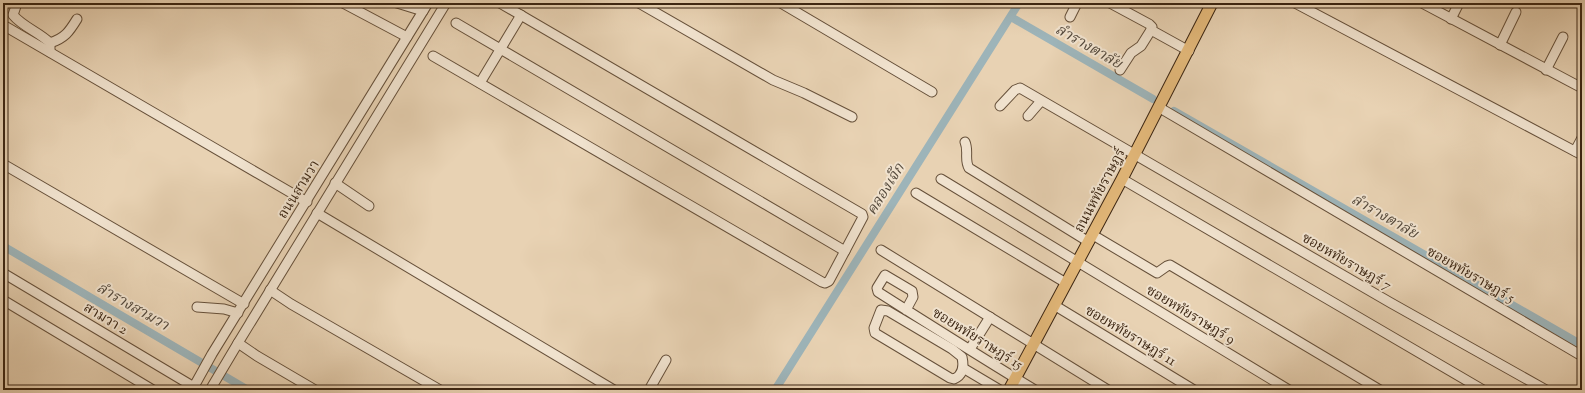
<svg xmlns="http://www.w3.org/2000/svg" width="1585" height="393" font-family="'Sorts Mill Goudy','Noto Serif Thai',serif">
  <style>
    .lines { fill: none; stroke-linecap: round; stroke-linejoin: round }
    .canal { stroke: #9db4b9; stroke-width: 8 }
    .minor-casing { stroke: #66503a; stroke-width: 11 }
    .major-casing { stroke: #3b2512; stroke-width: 13 }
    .minor { stroke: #f0e2ce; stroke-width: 9 }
    .major { stroke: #e4b97a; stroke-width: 11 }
    .labels { text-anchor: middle; stroke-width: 4; stroke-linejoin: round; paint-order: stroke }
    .street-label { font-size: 14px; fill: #3b2512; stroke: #f0e2ce }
    .water-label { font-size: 15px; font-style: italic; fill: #54493c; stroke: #f0e2ce }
  </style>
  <rect width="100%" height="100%" fill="#e8d2b3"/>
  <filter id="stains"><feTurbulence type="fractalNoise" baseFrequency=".005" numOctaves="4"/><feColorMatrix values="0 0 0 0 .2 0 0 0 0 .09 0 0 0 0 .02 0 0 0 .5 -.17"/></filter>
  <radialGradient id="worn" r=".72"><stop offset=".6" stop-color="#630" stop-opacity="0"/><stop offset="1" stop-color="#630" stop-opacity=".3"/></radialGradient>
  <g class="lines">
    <!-- canal -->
    <g class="canal">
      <path d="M1011,17l142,82"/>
      <path d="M1174,111l408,234"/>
      <path d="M3,246l245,144"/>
      <path d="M775,390l244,-387"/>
    </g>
    <defs>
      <g id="minor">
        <path d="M17,3l-4,12c10,12 26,17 37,28v9"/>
        <path d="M343,3l64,34"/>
        <path d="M397,3l26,8"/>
        <path d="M639,3l134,77 31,13 48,24"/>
        <path d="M781,3l151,89"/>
        <path d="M1110,3l39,21 3,3 -1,3 38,21"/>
        <path d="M1295,3l287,152"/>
        <path d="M1422,3l160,85"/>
        <path d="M1070,17l7,-14"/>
        <path d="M1451,19l8,-16"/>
        <path d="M456,23l389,228"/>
        <path d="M3,25l304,177"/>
        <path d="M50,43c15,-5 19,-11 27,-24"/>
        <path d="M1500,45l16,-33"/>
        <path d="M433,56l389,226 3,1 4,-2 34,-64 -1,-3 -362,-211"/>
        <path d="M1120,70l11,-17 10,-7 10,-16"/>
        <path d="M1546,70l17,-33"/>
        <path d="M480,83l41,-68"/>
        <path d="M1000,106l15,-16 5,-2 371,215 155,87"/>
        <path d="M1160,108l422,248"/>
        <path d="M1028,116l13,-15"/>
        <path d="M965,142c4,9 -1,18 4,26l120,74"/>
        <path d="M1575,151l7,-13"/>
        <path d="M3,164l241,140"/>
        <path d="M941,179l348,211"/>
        <path d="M1122,179l361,211"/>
        <path d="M335,183l34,23"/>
        <path d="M916,193l150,90"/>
        <path d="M317,213l297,177"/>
        <path d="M1093,235l64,38 10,-7 3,-1 210,125"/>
        <path d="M881,250l227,140"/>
        <path d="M3,273l191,114"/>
        <path d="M270,290l21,14 149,86"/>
        <path d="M3,300l150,90"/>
        <path d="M1054,305l140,85"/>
        <path d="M197,307l27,2 14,4"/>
        <path d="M881,310l7,1 64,38 10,8c2,9 1,18 -8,22l-4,-1 -75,-45 -1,-5z"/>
        <path d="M906,310l7,-13 -1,-6 -27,-16 -8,13 1,4c52,33 104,66 157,98"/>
        <path d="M238,343l19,13 58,34"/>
        <path d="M970,349l20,-32"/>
        <path d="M963,368l37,22"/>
        <path d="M192,390l20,-36 216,-351"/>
        <path d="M210,390l28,-47 208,-340"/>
        <path d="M649,390l17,-30"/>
      </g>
      <path id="major" d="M1009,390l113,-211 90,-176"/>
    </defs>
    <!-- minor casing -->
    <use href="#minor" class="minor-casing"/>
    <!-- major casing -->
    <use href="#major" class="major-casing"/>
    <!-- minor -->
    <use href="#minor" class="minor"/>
    <!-- major -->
    <use href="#major" class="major"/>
  </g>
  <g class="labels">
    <!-- street labels -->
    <g class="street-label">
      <text transform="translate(298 189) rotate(-58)" y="5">ถนนสามวา</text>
      <text transform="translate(1099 190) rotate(-62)" y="5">ถนนหทัยราษฎร์</text>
      <text transform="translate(1347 261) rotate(30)" y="5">ซอยหทัยราษฎร์ 7</text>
      <text transform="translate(1471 274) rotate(30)" y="5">ซอยหทัยราษฎร์ 5</text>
      <text transform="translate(1191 314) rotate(31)" y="5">ซอยหทัยราษฎร์ 9</text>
      <text transform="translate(106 318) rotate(31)" y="5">สามวา 2</text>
      <text transform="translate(1131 335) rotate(31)" y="5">ซอยหทัยราษฎร์ 11</text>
      <text transform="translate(978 338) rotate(32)" y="5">ซอยหทัยราษฎร์ 15</text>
    </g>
    <!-- water labels -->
    <g class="water-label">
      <text transform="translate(1089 46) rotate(30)" y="5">ลำรางตาลัย</text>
      <text transform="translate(885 189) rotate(-58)" y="5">คลองเจ๊ก</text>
      <text transform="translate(1385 216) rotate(30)" y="5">ลำรางตาลัย</text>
      <text transform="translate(133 306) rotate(30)" y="5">ลำรางสามวา</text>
    </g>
  </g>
  <!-- margin -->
  <rect width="1585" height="393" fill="none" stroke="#e8d2b3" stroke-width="16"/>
  <rect x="4" y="4" width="1577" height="385" fill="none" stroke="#3b2512" stroke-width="2"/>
  <rect x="8" y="8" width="1569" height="377" fill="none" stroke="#3b2512"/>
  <rect width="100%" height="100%" filter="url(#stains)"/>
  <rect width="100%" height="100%" fill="url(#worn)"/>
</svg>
